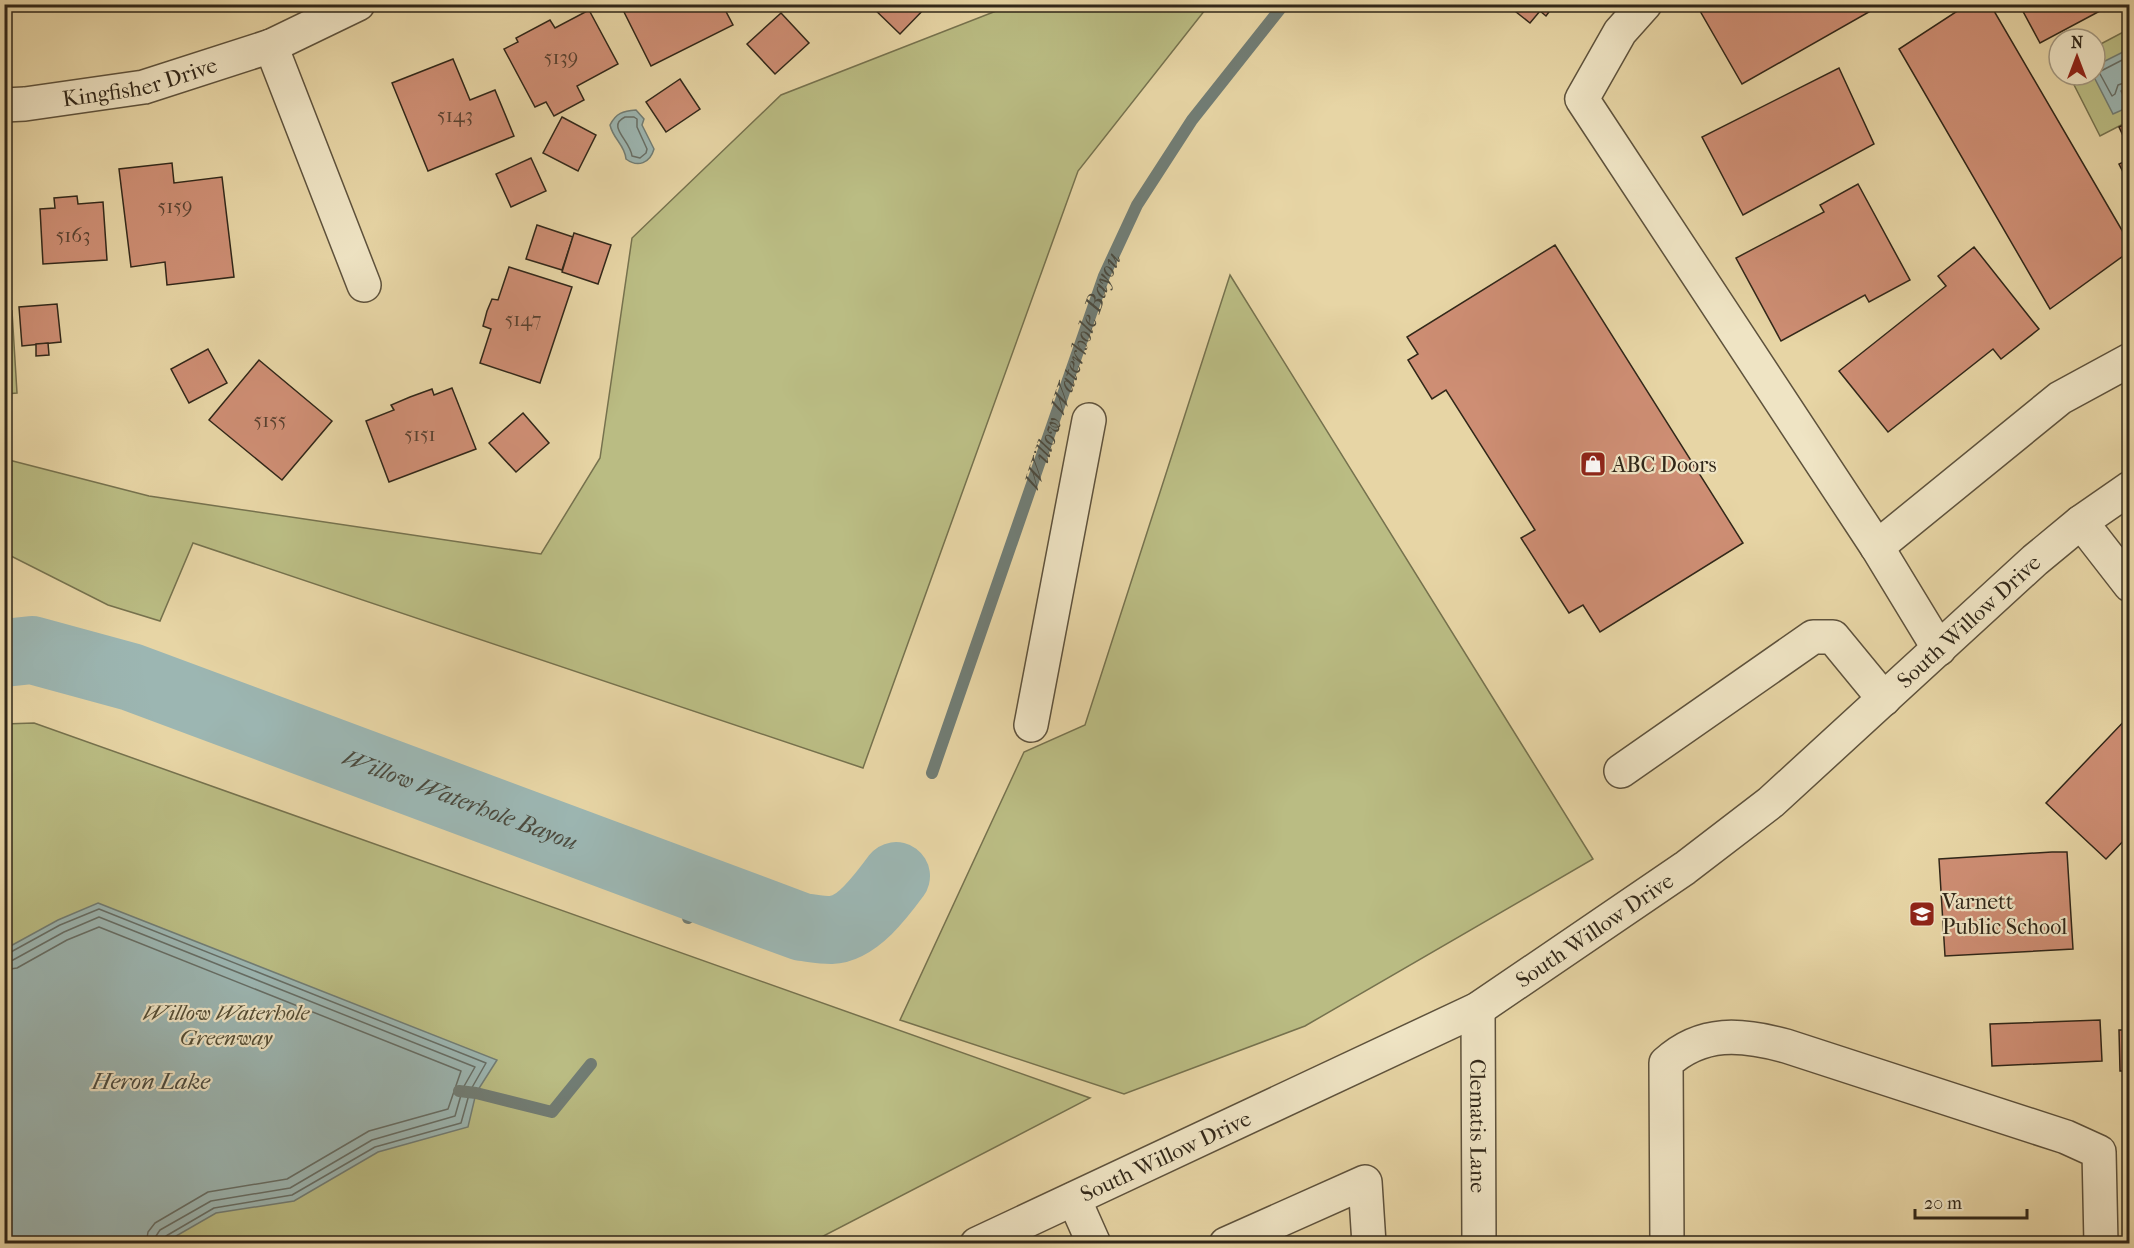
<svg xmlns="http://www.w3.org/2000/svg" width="2134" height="1248" font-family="'IM FELL French Canon',serif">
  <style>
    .green { fill: #babc83; stroke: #76724e; stroke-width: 1.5 }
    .water { fill: #9cb6b2; stroke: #717d75; stroke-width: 1.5 }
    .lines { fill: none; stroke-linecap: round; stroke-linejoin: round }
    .shore { stroke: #666e66; stroke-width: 1.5 }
    .stream { stroke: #717d75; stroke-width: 12 }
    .river { stroke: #9cb6b2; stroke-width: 68 }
    .building { fill: #ce8e74; stroke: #312719; stroke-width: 1.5 }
    .minor-casing { stroke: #5e523c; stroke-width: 36 }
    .minor { stroke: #efe4c4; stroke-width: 33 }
    .labels { text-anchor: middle; stroke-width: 4.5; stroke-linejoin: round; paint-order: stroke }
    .number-label { font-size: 20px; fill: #584130 }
    .street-label { font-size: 22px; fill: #312719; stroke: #efe4c4 }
    .poi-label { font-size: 22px; fill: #312719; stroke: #efe4c4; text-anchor: start }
    .park-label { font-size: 22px; font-style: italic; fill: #534c34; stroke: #efe4c4 }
    .water-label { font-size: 24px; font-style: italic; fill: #4c4b3f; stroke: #efe4c4 }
  </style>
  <rect width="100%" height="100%" fill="#e7d5a5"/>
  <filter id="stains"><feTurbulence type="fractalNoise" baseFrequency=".00333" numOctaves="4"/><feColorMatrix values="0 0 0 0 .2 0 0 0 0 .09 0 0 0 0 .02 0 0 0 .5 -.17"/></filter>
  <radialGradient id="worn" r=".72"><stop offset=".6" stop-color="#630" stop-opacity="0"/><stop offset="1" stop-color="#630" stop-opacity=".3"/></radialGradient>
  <!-- green -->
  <g class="green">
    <path d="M1014,4l195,1 -131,166 -215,597 -670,-225 -33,78 -52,-16 -103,-52v-94l144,37 392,58 59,-96 32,-220 149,-143z"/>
    <path d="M2129,29v92l-29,15 -31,-61h26v-28z"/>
    <path d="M1230,275l363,584 -288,167 -181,68 -224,-74 124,-268 61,-27z"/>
    <path d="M12,311l5,82 -12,1v-81z"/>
    <path d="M34,723l1056,375 -280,145h-805l-1,-519z"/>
  </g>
  <!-- water -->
  <g class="water">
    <path d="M2129,49v37l-8,5 8,16 -16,7 -20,-39h2v-9z"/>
    <path d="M636,110l8,9 -2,6 12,24c-4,14 -16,19 -28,10 -1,-14 -13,-20 -16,-34 6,-12 13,-14 26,-15z"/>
    <path d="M98,903l399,157 -21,33 -8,34 -90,25 -84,49 -78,12 -52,30h-159v-294l53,-29z"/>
  </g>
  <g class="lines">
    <!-- shore -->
    <g class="shore">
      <path d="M2130,56l-31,16 13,24 3,-2 3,-9 12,-4"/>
      <path d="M625,117h9l3,2v8l10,22 -1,4 -6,5 -8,-2c-2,-16 -26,-30 -7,-39z"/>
      <path d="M4,954l5,-1 51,-28 39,-16 387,154 -16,28 -9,32 -86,24 -83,48 -78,13 -48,28 -4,8"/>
      <path d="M4,961l9,-1 51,-28 35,-15 376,150 -12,21 -8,28 -83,24 -82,48 -79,13 -51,29 -4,6 -1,8"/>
      <path d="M4,970l13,-2 50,-28 32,-13 362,144 -13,38 -79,22 -82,48 -79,13 -53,31 -7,9 -2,12"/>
    </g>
    <!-- stream -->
    <g class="stream">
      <path d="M4,635l28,15"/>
      <path id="s1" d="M932,773l172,-497 33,-71 55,-85 92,-116"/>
      <path d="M688,918l11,-29"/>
      <path d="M459,1091l17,2 76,19 39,-48"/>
    </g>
    <!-- river -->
    <path class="river" id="s2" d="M4,653l28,-3 99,27 671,250c9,1 19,3 29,3 26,-1 51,-35 65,-54"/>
  </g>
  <!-- building -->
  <g class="building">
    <path d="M620,4h102l11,21 -82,41z"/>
    <path d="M869,4h60l-29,30z"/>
    <path d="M1506,4h49l-9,12 -6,-5 -10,12z"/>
    <path d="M1696,4h187l-141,80z"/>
    <path d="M1968,4h22l140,240v7l-80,58 -151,-260z"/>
    <path d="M2019,4h94l-73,39z"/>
    <path d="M589,10l29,54 -41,22 7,14 -30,16 -8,-14 -11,5 -31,-58 14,-7 -2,-4 34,-18 5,8z"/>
    <path d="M781,13l28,30 -34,31 -28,-30z"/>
    <path d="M453,59l17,41 25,-10 19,46 -86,35 -36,-88z"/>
    <path d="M1839,68l35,76 -131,71 -41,-78z"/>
    <path d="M680,79l20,30 -34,23 -20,-30z"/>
    <path d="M562,117l34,18 -18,36 -35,-18z"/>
    <path d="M2130,122v37l-7,-13 4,-2 -8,-17z"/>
    <path d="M531,158l15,33 -35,16 -15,-33z"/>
    <path d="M2130,159v27l-11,-22z"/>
    <path d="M172,163l2,20 48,-6 12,100 -67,8 -2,-23 -34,5 -12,-98z"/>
    <path d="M1858,184l52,96 -41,22 -4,-7 -84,46 -45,-83 88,-46 -4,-7z"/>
    <path d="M77,196l1,8 25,-2 4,58 -64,4 -3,-55 15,-1 -1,-10z"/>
    <path d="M537,225l36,12 -11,33 -36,-11z"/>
    <path d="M574,233l37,12 -13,39 -36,-12z"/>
    <path d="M1555,245l188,298 -143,89 -17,-27 -14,8 -48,-75 14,-8 -89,-140 -14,9 -24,-39 10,-6 -11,-17z"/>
    <path d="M1974,247l65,82 -38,30 -8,-10 -105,83 -49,-61 107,-85 -8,-10z"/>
    <path d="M509,267l63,20 -32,96 -60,-20 11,-34 -8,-3 4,-15 5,-12 6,1z"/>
    <path d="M57,304l4,38 -39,4 -3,-39z"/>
    <path d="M48,343l1,12 -13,1v-12z"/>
    <path d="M208,349l19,34 -38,20 -18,-34z"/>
    <path d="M259,360l73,61 -50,59 -73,-60z"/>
    <path d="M452,388l24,61 -87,33 -23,-61 28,-11 -3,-5 19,-8 22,-8 2,6z"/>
    <path d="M523,413l26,30 -33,29 -27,-29z"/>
    <path d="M2130,715v119l-24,25 -60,-56z"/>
    <path d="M2052,852h15l6,97 -128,7 -6,-97z"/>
    <path d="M2100,1020l2,41 -110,5 -2,-42z"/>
    <path d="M2119,1030h11v41h-10z"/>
  </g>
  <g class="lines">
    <defs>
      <g id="minor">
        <path d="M1645,4l-25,28 -38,67 295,448 62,102"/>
        <path d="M271,46l93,239"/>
        <path id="s3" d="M4,105l21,-1 119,-17 127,-41 87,-42"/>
        <path d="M2081,522l49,63"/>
        <path d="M1877,547l183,-149 70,-38"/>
        <path d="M1031,725l58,-305"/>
        <path d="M1621,771l192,-134h20l51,62"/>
        <path id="s4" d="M1478,1009l1,235"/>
        <path d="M1074,1199l20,45"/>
        <path id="s5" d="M977,1244l501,-235 207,-141 86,-66 264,-242 46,-38 49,-34"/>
        <path d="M1226,1244l139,-62 4,62"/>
        <path d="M1667,1244l-1,-181c36,-33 76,-29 120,-17l280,91 33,15 2,92"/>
      </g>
    </defs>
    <!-- minor casing -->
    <use href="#minor" class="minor-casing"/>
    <!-- minor -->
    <use href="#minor" class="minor"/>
  </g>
  <!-- icons -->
  <defs>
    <symbol id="shop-square" viewBox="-11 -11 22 22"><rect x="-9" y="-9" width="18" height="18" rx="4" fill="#8f2418" stroke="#efe4c4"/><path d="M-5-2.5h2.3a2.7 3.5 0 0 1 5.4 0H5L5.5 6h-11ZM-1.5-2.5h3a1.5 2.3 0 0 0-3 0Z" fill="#fff"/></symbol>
    <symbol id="school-square" viewBox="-11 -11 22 22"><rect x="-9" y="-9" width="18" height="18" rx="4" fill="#8f2418" stroke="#efe4c4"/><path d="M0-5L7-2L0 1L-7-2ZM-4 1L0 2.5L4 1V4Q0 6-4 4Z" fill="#fff"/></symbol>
  </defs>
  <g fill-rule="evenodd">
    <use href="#shop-square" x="1578" y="449" width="30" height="30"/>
    <use href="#school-square" x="1907" y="899" width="30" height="30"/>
  </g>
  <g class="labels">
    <!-- number labels -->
    <g class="number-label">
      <text x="561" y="64">5139</text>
      <text x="455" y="122">5143</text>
      <text x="175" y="213">5159</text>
      <text x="73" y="242">5163</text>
      <text x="523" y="326">5147</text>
      <text x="270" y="427">5155</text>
      <text x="420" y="441">5151</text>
    </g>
    <!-- street labels -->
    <g class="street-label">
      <text dy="8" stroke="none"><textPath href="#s3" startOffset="138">Kingfisher Drive</textPath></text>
      <text dy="8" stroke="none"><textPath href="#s5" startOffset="1180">South Willow Drive</textPath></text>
      <text dy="8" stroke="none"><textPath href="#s5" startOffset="694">South Willow Drive</textPath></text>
      <text dy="8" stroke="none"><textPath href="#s4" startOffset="117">Clematis Lane</textPath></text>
      <text dy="8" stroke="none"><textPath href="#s5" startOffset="208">South Willow Drive</textPath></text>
    </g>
    <!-- poi labels -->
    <g class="poi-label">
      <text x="1612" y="472">ABC Doors</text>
      <text x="1942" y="909">Varnett<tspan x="1942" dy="25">Public School</tspan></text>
    </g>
    <!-- park labels -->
    <g class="park-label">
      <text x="226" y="1020">Willow Waterhole<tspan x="226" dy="25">Greenway</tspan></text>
    </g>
    <!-- water labels -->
    <g class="water-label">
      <text dy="8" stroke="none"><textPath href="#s1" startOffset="426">Willow Waterhole Bayou</textPath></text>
      <text dy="8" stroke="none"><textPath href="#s2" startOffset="482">Willow Waterhole Bayou</textPath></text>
      <text x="151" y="1089">Heron Lake</text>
    </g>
  </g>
  <!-- margin -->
  <rect width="2134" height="1248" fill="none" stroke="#e7d5a5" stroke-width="24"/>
  <rect x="6" y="6" width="2122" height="1236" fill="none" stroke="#312719" stroke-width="3"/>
  <rect x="12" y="12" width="2110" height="1224" fill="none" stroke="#312719" stroke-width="1.5"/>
  <!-- north arrow -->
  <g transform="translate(2077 57)"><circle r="28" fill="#efe4c4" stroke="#a39880" stroke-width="1.5"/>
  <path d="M0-4.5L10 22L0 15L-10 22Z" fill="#8f2418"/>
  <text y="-9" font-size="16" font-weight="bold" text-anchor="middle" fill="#312719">N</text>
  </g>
  <!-- scale -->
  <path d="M1915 1209v9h112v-9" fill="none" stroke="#312719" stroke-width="3"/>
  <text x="1924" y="1209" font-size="18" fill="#312719" stroke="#efe4c4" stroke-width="4.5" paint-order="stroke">20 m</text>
  <rect width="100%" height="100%" filter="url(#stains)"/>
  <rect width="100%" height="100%" fill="url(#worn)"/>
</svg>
